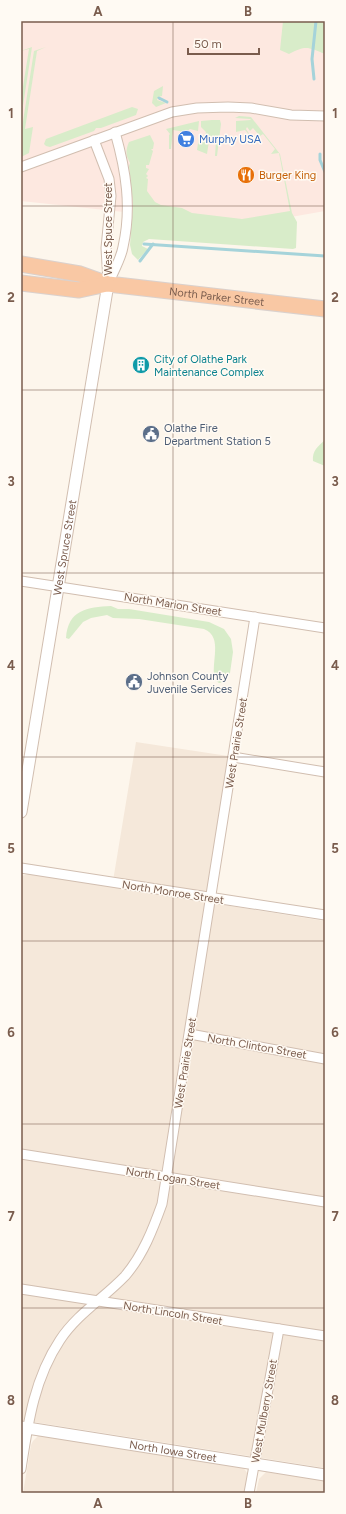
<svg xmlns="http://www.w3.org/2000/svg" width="346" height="1514" font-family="Figtree,sans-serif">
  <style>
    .residential { fill: #f5e8da }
    .commercial { fill: #fde8e0 }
    .green { fill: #d8ecc9 }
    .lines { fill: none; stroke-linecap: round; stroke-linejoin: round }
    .stream { stroke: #a5d3da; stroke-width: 3 }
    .minor-casing { stroke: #d1beb0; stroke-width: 11 }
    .tertiary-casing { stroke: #d1beb0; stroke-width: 13 }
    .trunk-casing { stroke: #dad1cd; stroke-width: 17 }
    .minor { stroke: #fff; stroke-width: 9 }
    .tertiary { stroke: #fff; stroke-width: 11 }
    .trunk { stroke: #f9c8a4; stroke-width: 15 }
    .grid { fill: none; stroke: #7a5c4d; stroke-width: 1; stroke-opacity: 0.55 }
    .labels { text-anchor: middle; stroke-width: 3; stroke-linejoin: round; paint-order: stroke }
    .shop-label { font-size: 11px; fill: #366cbe; stroke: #fffaf3; text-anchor: start }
    .food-label { font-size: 11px; fill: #c56008; stroke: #fffaf3; text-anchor: start }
    .street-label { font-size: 11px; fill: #7a5c4d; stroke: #fffaf3 }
    .culture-label { font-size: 11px; fill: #0d838f; stroke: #fffaf3; text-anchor: start }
    .service-label { font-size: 11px; fill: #4e5e75; stroke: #fffaf3; text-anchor: start }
    .neatline { fill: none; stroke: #7a5c4d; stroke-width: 1.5 }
    .grid-label { font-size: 13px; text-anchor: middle; font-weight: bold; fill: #7a5c4d }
  </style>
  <rect width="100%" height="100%" fill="#fdf6ec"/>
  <!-- residential -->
  <g class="residential">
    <path d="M136,742l92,14 -23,146 120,19v547l-304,-48v-544l8,-2 83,13z"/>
    <path d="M39,1435l204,32 4,6 -1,20h-223l8,-48 2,-4z"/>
    <path d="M266,1472l59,8v13h-69l3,-14z"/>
  </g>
  <!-- commercial -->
  <path class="commercial" d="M21,21h304v190l-80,14 -224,-24z"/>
  <!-- green -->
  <g class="green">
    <path d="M283,21h42v33c-17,-7 -19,-9 -36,0l-9,-4z"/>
    <path d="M32,47l-11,72v-12l2,-2 -2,-1v-5l8,-50 -8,2z"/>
    <path d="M46,47l-9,4 -12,78 8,-2 -4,26 -8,4v-23l13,-83z"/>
    <path d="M163,86l-1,10 -4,1 -1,3 9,3 -10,4 -4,-4 2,-12z"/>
    <path d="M132,107l6,2 -2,6 -35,13h-5l-2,3 -44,16 -4,-1 -2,-2 2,-5z"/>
    <path d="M239,116l12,1 29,37 12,59 5,9 -1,26 -3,1 -144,-10 -6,3 -1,4 6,3 -10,11 -6,-6 -2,-9 3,-42 -4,-37 1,-3c-4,-7 -5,-12 -1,-21l21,-7 4,8 -1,6h-2l2,2 -4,14h-3v3l3,1 -3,5 2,2 -2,2 2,1 -1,12 8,11 6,3 21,3 10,5 50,6 48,-8 -11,-58 -8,1 4,-5 -12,-15 -3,2 -7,-8 -3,3 -3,-4 -1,2 6,9 -7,-8 -9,2v-11l15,-1 -1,-1 -15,-1z"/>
    <path d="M212,120h8l1,4 -4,32h-2l1,-15h-7l-2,13 -10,-4 2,-13 6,-2 1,-3 -5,-5v-6z"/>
    <path d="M199,121l-1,10 -8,-2 -4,3 -13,-2 -2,19h-2v-14l1,-1 -4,-5z"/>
    <path d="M325,440v26l-12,-5c-1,-10 5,-15 12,-21z"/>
    <path d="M111,606l7,3h11l80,13 15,7 7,10 2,13 -3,21 -6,9 -5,1 -4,-3c-5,-17 9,-43 -11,-51l-65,-10 -26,-1 -6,-3 -16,3 -8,4 -14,17 -3,-1c2,-28 21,-31 45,-32z"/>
  </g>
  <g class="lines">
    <!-- stream -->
    <g class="stream">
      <path d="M314,79l-2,-20 4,-38"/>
      <path d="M159,98l8,4"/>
      <path d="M320,154v6l5,12"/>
      <path d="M144,244l181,12"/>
      <path d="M140,261l13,-17"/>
    </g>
    <defs>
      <g id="minor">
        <path d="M94,140l15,39 2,17 -5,52 2,33"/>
        <path d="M21,167l151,-55 25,-4 31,-1 23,1 40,7 34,1"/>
        <path d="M108,284c5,-12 13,-25 15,-37 9,-40 3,-76 -8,-115"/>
        <path d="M21,581l304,47"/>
        <path d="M233,757l92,15"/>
        <path d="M21,868l304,47"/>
        <path d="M190,1034l135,25"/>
        <path d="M21,1154l304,48"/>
        <path d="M21,1289l304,47"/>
        <path d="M21,1469c7,-46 13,-90 39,-129 17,-26 44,-42 65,-64 18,-21 28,-47 37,-72l93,-587"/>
        <path d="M249,1493l30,-164"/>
      </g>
      <g id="tertiary">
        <path id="s1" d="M21,812l87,-528"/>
        <path id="s2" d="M21,1427l304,48"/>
      </g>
      <g id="trunk">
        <path id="s3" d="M21,264l59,10 28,10 217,25"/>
        <path d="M21,283l58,7 28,-6"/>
      </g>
    </defs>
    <!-- minor casing -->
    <use href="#minor" class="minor-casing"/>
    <!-- tertiary casing -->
    <use href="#tertiary" class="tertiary-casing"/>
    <!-- trunk casing -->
    <use href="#trunk" class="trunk-casing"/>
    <!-- minor -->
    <use href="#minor" class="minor"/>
    <!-- tertiary -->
    <use href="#tertiary" class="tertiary"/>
    <!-- trunk -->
    <use href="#trunk" class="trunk"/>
  </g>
  <!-- grid -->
  <path class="grid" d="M173,21v1472M21,206h304M21,390h304M21,573h304M21,757h304M21,941h304M21,1124h304M21,1308h304"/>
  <!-- icons -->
  <defs>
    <symbol id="supermarket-disc" viewBox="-11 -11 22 22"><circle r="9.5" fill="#3f7fe0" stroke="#fffaf3"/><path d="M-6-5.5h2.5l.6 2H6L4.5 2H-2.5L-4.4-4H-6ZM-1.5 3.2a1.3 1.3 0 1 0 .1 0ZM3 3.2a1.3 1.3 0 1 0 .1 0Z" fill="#fff"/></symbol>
    <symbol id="restaurant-disc" viewBox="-11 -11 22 22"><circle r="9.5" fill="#e8710a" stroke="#fffaf3"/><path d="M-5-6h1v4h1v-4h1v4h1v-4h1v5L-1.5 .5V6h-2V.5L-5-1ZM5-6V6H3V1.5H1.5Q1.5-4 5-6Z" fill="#fff"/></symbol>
    <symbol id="building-disc" viewBox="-11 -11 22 22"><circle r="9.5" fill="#0f9aa8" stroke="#fffaf3"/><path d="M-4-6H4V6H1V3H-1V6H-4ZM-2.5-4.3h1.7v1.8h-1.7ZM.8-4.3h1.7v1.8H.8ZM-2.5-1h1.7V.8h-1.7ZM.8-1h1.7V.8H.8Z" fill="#fff"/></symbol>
    <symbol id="civic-disc" viewBox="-11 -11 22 22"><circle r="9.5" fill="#5c6f8a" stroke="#fffaf3"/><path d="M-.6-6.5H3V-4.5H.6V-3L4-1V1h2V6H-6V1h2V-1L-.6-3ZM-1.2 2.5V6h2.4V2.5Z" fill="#fff"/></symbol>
  </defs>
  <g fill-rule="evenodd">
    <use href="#supermarket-disc" x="176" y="129" width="20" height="20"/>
    <use href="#restaurant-disc" x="236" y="165" width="20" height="20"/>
    <use href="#building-disc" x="131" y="355" width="20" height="20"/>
    <use href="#civic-disc" x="141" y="424" width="20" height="20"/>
    <use href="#civic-disc" x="124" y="672" width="20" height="20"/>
  </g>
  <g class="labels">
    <!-- shop labels -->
    <g class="shop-label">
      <text x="199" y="143">Murphy USA</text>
    </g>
    <!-- food labels -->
    <g class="food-label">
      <text x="259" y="179">Burger King</text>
    </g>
    <!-- street labels -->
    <g class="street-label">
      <text transform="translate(108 229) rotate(-90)" y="4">West Spuce Street</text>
      <text dy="4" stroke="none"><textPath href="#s3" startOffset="199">North Parker Street</textPath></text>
      <text dy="4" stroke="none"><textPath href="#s1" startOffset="268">West Spruce Street</textPath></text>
      <text transform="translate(173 604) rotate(9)" y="4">North Marion Street</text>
      <text transform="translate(236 743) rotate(-81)" y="4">West Prairie Street</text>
      <text transform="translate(173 892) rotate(9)" y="4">North Monroe Street</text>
      <text transform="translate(257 1046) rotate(10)" y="4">North Clinton Street</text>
      <text transform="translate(185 1063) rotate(-81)" y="4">West Prairie Street</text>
      <text transform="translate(173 1178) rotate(9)" y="4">North Logan Street</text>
      <text transform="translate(173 1313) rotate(9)" y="4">North Lincoln Street</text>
      <text transform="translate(264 1411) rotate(-80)" y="4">West Mulberry Street</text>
      <text dy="4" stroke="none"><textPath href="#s2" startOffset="154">North Iowa Street</textPath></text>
    </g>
    <!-- culture labels -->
    <g class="culture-label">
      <text x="154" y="363">City of Olathe Park<tspan x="154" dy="13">Maintenance Complex</tspan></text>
    </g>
    <!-- service labels -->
    <g class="service-label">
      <text x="164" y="432">Olathe Fire<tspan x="164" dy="13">Department Station 5</tspan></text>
      <text x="147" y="680">Johnson County<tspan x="147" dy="13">Juvenile Services</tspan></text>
    </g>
  </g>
  <!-- border -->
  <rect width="346" height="1514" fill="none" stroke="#fffaf3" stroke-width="44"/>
  <!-- scale -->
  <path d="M188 48v6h71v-6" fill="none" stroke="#7a5c4d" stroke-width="2"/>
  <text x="194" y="48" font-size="12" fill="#7a5c4d" stroke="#fffaf3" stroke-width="3" paint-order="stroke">50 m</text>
  <rect x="22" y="22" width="302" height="1470" class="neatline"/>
  <g class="grid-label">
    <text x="98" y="16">A</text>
    <text x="248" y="16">B</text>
    <text x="11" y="118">1</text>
    <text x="335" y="118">1</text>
    <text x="11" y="302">2</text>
    <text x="335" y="302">2</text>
    <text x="11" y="486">3</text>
    <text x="335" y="486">3</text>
    <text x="11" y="670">4</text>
    <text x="335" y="670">4</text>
    <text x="11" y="853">5</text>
    <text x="335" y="853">5</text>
    <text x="11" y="1037">6</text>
    <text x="335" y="1037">6</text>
    <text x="11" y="1221">7</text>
    <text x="335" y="1221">7</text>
    <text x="11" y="1405">8</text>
    <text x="335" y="1405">8</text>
    <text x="98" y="1508">A</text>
    <text x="248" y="1508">B</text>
  </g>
</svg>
